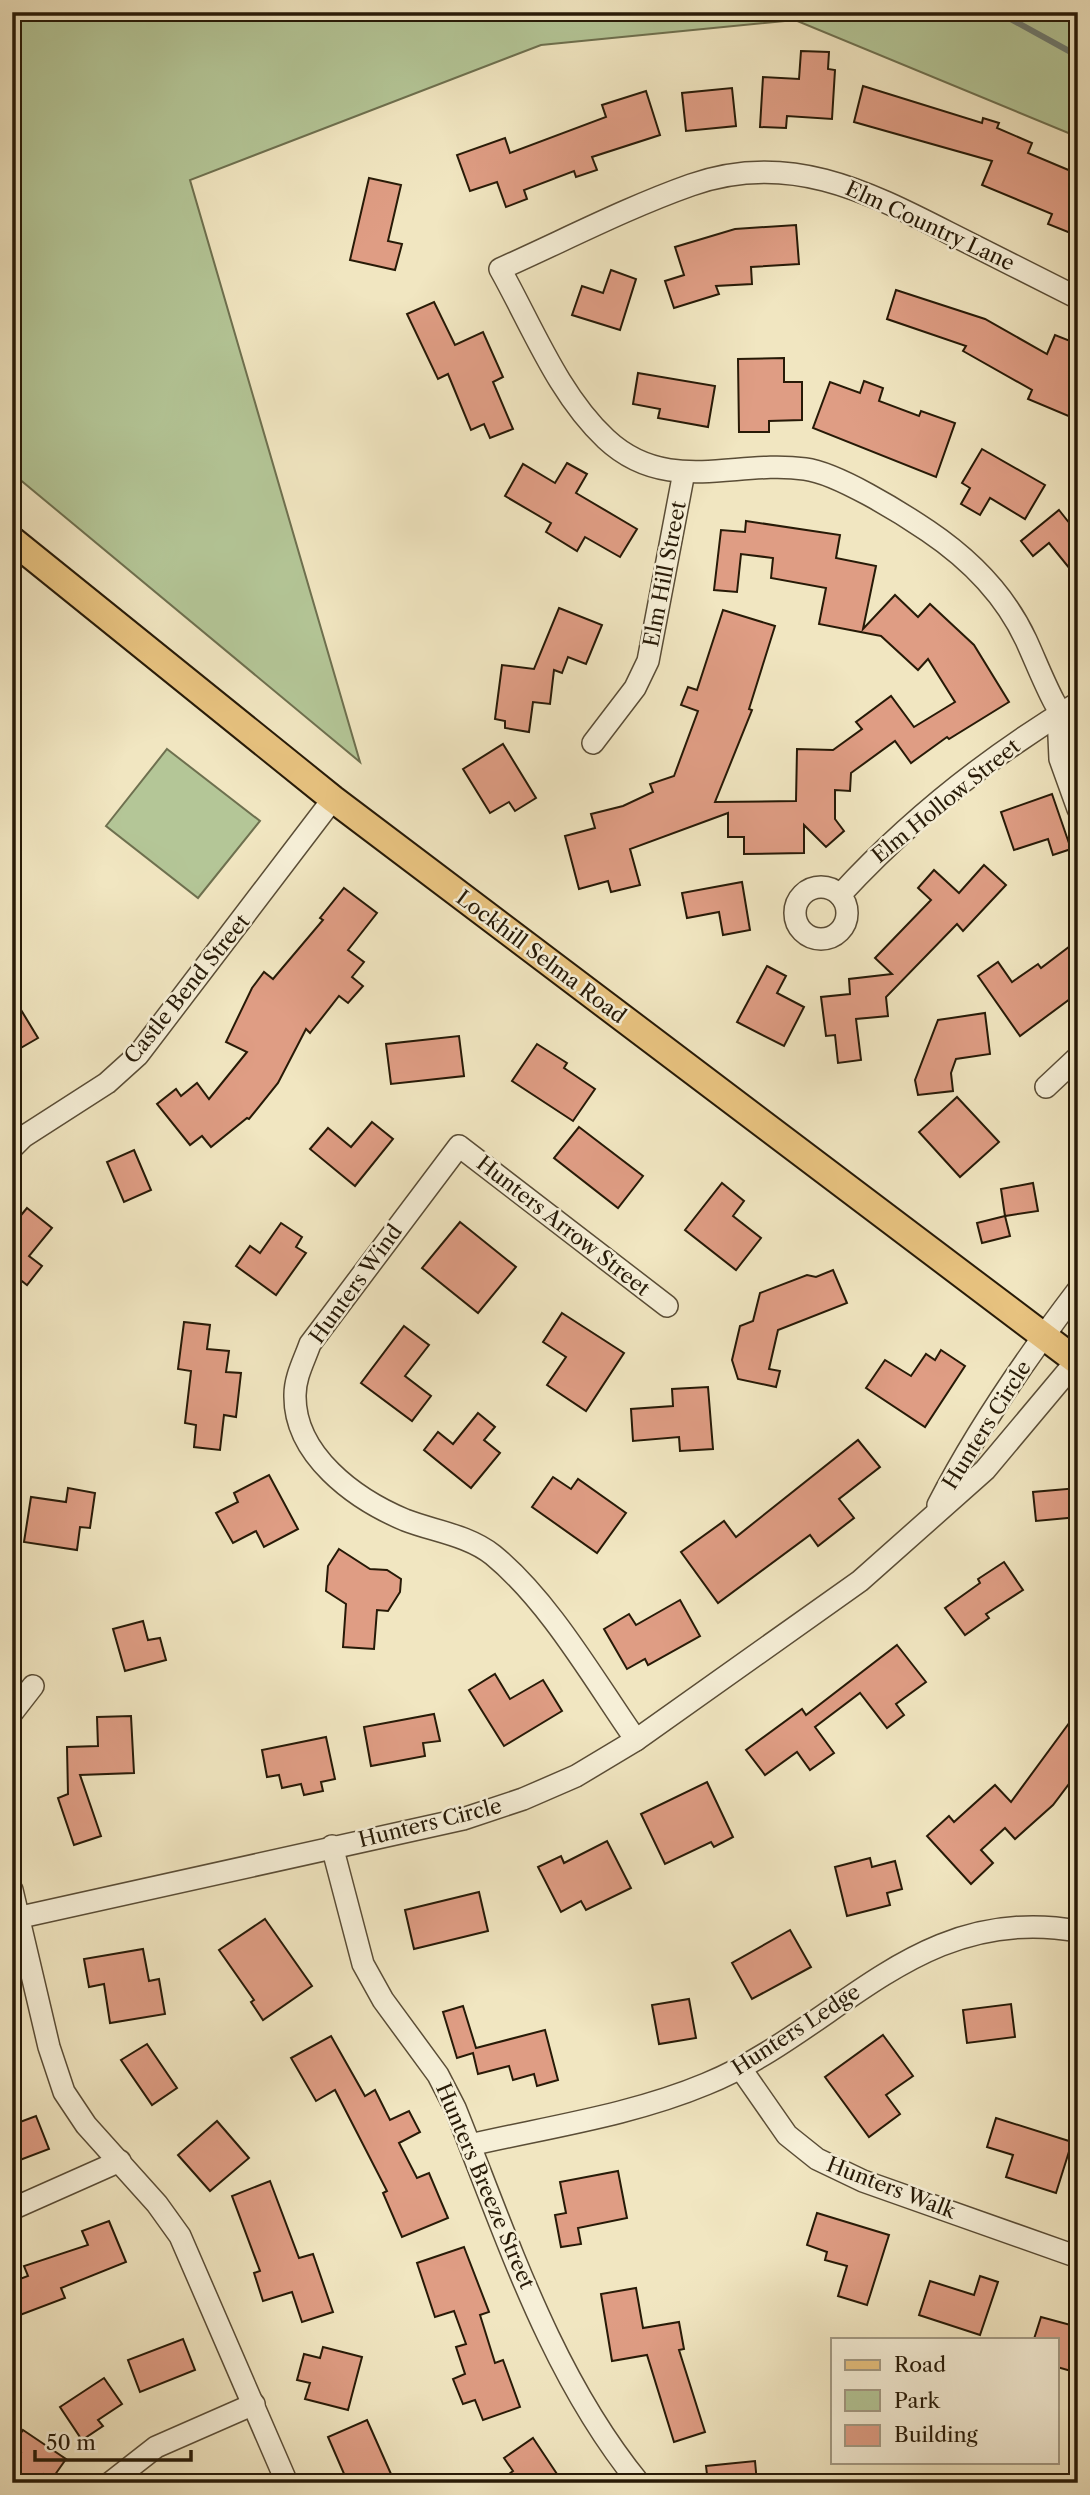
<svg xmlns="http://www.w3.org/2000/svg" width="1090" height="2495" font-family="'Libre Caslon Text',serif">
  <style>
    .green { fill: #b4c697; stroke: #6e704f; stroke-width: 2 }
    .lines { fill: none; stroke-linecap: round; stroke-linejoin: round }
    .stream { stroke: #6e7c73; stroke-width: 6 }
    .building { fill: #df9d84; stroke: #271a07; stroke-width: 2 }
    .minor-casing { stroke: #5a4d36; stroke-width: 24 }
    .major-casing { stroke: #271a07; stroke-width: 30 }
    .minor { stroke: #f6efd7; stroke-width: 21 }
    .major { stroke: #e8c380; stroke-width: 26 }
    .labels { text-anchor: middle; stroke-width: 5; stroke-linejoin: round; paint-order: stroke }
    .street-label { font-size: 21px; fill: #271a07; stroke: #f6efd7 }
  </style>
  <rect width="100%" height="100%" fill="#f1e6c1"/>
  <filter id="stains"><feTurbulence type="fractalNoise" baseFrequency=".00286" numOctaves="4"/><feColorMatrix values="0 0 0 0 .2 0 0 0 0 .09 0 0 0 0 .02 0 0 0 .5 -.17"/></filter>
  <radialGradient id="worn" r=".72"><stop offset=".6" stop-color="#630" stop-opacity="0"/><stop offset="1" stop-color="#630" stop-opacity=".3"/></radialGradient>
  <!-- green -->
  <g class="green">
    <path d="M12,12h1066v125l-283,-117 -254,25 -351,135 170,582 -348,-289z"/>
    <path d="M167,749l93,72 -62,77 -92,-72z"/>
  </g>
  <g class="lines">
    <!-- stream -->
    <path class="stream" d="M1005,12l4,6 69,38"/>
  </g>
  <!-- building -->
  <g class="building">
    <path d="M801,51l28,1 -1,17 7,1 -3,49 -45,-3 -1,12 -26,-1 3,-50 36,2z"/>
    <path d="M863,86l119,37 1,-5 16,5 -2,5 35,15 -4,10 50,21v62l-30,-12 4,-10 -70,-29 10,-24 -138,-39z"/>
    <path d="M732,88l4,38 -50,5 -4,-38z"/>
    <path d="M646,91l14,44 -68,22 5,13 -21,7 -2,-6 -50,19 3,9 -21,8 -9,-25 -27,9 -13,-36 48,-17 5,15 96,-36 -4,-12z"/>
    <path d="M369,178l32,7 -13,56 14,3 -7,26 -45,-10z"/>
    <path d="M796,225l3,39 -48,3 1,17 -36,2 3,8 -45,14 -9,-27 19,-6 -9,-28 60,-18z"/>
    <path d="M611,270l25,9 -16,51 -48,-15 10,-29 21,7z"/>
    <path d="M896,290l89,29 62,35 8,-19 23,9 -6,21 6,3v52l-50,-21 4,-9 -69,-39 3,-5 -79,-27z"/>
    <path d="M434,302l21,43 28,-13 20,45 -10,5 20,47 -23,9 -6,-14 -13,6 -23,-56 -10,5 -31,-65z"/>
    <path d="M784,358v24h18v38l-33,1v11h-30l-1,-73z"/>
    <path d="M638,373l77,13 -7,41 -50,-9 2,-9 -27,-5z"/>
    <path d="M864,381l19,7 -4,13 40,15 2,-5 34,12 -19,54 -123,-49 17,-46 30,11z"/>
    <path d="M982,449l63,36 -20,34 -35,-21 -10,17 -19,-11 9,-16 -8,-5z"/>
    <path d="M567,463l20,11 -11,19 61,36 -17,28 -35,-20 -8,14 -31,-19 5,-9 -46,-27 18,-32 32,19z"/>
    <path d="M1059,510l19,24v45l-29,-36 -16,13 -12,-15z"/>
    <path d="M746,521l94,14 -4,23 40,8 -13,63 32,-34 23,22 12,-13 44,41 35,57 -60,37 -2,-2 -36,26 -16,-22 -44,32 -1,18 -15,-1v29l9,12 -18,16 -22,-22v28l-60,1v-17h-16v-24l-98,36 10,36 -29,7 -3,-11 -29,8 -14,-53 30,-8 -4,-14 32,-8 30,-14 -3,-8 24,-8 24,-65 -17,-6 7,-18 9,3 26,-80 52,16 -26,83 3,1 -37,92 81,-1 1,-52 36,1 29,-21 -6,-7 35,-26 23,31 41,-25 -27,-43 -10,11 -37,-34 -62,-12 7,-36 -55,-10 2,-20 -32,-4 -4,38 -23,-2 7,-60 24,2z"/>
    <path d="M559,608l43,17 -16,39 -18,-7 -6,16 -8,-3 -4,34 -17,-2 -4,30 -24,-4v-7l-10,-2 7,-54 32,4z"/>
    <path d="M503,744l33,54 -21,13 -6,-9 -19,11 -27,-44z"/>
    <path d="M1052,794l19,55 -18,6 -5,-16 -34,11 -13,-38z"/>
    <path d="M984,865l22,20 -43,46 -6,-7 -71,73 2,19 -32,3 5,41 -23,3 -3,-28 -9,1 -5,-39 29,-3 -1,-15 43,-5 -17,-16 56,-58 -13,-12 16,-18 25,23z"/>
    <path d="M742,882l8,48 -27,5 -4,-23 -32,6 -5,-25z"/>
    <path d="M344,888l33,25 -29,37 16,12 -12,15 11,9 -15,17 -9,-7 -29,37 -4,-4 -28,54 -29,36 -2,-1 -36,29 -9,-11 -12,9 -33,-41 19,-15 5,7 16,-13 12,16 38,-47 -21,-10 26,-54 12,-16 9,7 50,-59 -3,-2z"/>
    <path d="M1078,940v53l-58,43 -42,-60 20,-14 14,20 26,-18 3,4z"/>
    <path d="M767,966l19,10 -9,17 27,14 -20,39 -47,-24z"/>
    <path d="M12,995l26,43 -26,15z"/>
    <path d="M985,1013l5,41 -34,5 -5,14 2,18 -35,4 -3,-15 23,-60z"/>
    <path d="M459,1036l5,40 -73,8 -5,-40z"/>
    <path d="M537,1044l30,19 -3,5 31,21 -22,32 -61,-40z"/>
    <path d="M957,1097l42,45 -39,35 -41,-45z"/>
    <path d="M372,1122l21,17 -38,47 -45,-37 18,-21 23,19z"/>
    <path d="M579,1127l64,49 -25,32 -64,-50z"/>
    <path d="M134,1150l17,40 -27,12 -17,-40z"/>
    <path d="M722,1183l22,18 -11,15 28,22 -25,32 -51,-40z"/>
    <path d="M1033,1183l5,28 -33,5 -4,-27z"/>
    <path d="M27,1208l25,20 -23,28 13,10 -15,19 -13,-10 -2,2v-51z"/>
    <path d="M1005,1216l5,20 -28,7 -5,-20z"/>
    <path d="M460,1222l56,45 -38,46 -56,-45z"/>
    <path d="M281,1223l21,14 -6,10 10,6 -30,42 -40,-29 14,-20 10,7z"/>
    <path d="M833,1270l14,33 -69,27 -9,39 11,2 -4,16 -38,-8 -6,-19 8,-34 13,-5 7,-28 47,-18 9,2z"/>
    <path d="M562,1313l62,40 -38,58 -39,-26 19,-28 -23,-15z"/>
    <path d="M184,1322l26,3 -3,24 22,2 -3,21 15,1 -5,44 -12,-2 -4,35 -26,-3 2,-22 -11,-2 6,-52 -13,-2z"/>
    <path d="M404,1326l25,19 -24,31 26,20 -19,25 -51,-38z"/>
    <path d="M941,1350l24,16 -40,61 -59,-39 19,-28 26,16 15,-22 9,6z"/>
    <path d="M708,1387l5,62 -33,2 -1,-14 -46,4 -2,-32 42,-3 -1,-17z"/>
    <path d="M478,1413l17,14 -11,13 16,13 -29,35 -47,-38 14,-18 15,12z"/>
    <path d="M858,1440l22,27 -41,32 15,19 -36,28 -8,-11 -92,68 -37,-51 43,-31 12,16z"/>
    <path d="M269,1475l29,54 -34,18 -8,-16 -23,12 -17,-30 22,-11 -4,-9z"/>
    <path d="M553,1477l18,12 7,-10 48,34 -29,40 -65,-46z"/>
    <path d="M68,1488l27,5 -5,35 -10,-1 -3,23 -53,-8 7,-45 35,5z"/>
    <path d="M1078,1488v29l-42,4 -3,-29z"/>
    <path d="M339,1549l31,20 17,1 14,9 -1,13 -12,19 -11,-1 -3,39 -31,-2 3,-43 -20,-13 2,-25z"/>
    <path d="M1004,1562l19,28 -37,24 3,4 -24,17 -20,-27 35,-25 -2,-4z"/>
    <path d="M680,1600l20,36 -52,29 -3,-6 -18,10 -23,-40 25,-15 7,11z"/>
    <path d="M143,1621l5,19 12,-2 6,22 -41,11 -12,-42z"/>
    <path d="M897,1645l29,37 -30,22 8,11 -17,13 -27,-35 -45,34 19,26 -24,17 -13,-18 -32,23 -19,-25 56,-41 4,6z"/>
    <path d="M495,1674l15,25 33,-19 19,31 -58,35 -35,-56z"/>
    <path d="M1078,1711v61l-25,33 -38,34 -10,-11 -24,22 12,13 -22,21 -44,-48 22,-20 5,6 41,-37 16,17z"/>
    <path d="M434,1714l6,27 -17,2 2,13 -54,10 -7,-39z"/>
    <path d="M131,1716l3,57 -54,2 21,61 -27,9 -16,-47 10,-4 -1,-47 31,-1 -1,-29z"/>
    <path d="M326,1737l9,42 -14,3 2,9 -19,4 -3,-11 -19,4 -3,-13 -12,2 -5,-27z"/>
    <path d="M707,1782l26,55 -19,10 -3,-5 -46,22 -24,-50z"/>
    <path d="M607,1841l24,47 -45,22 -5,-9 -20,11 -23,-45 23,-11 3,7z"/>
    <path d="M870,1858l2,9 23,-6 7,28 -15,4 3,12 -43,11 -12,-49z"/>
    <path d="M479,1892l9,39 -74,18 -9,-39z"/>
    <path d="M265,1919l47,67 -49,34 -12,-18 3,-2 -35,-50z"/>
    <path d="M790,1930l21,37 -59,32 -20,-36z"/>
    <path d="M143,1949l6,32 10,-2 6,35 -55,9 -6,-39 -15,3 -5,-28z"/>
    <path d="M689,1999l7,39 -37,6 -7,-39z"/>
    <path d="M1011,2004l4,33 -48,6 -4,-33z"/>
    <path d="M463,2006l13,42 69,-18 13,50 -21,6 -3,-12 -21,6 -4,-14 -31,8 -5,-21 -16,5 -14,-46z"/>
    <path d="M883,2035l30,41 -27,19 14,19 -31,23 -44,-60z"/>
    <path d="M331,2036l34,60 10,-6 15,30 19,-9 11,21 -21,11 18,35 12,-5 19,45 -46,19 -19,-44 4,-2 -52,-101 -19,11 -25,-43z"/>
    <path d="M147,2044l30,44 -25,17 -31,-45z"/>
    <path d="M36,2116l13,33 -37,14v-38z"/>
    <path d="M996,2118l76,24 -16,51 -50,-16 7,-22 -26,-8z"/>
    <path d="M217,2121l32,37 -39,33 -32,-36z"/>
    <path d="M618,2171l9,47 -49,10 3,16 -20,3 -6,-32 11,-2 -6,-31z"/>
    <path d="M270,2181l29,77 14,-4 20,58 -31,10 -10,-30 -29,9 -9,-28 6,-2 -28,-75z"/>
    <path d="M817,2213l72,22 -22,70 -29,-9 9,-30 -22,-6 2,-8 -20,-7z"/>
    <path d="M109,2221l17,41 -65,26 4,10 -53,20v-36l16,-6 -4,-10 64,-21 -6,-14z"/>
    <path d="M464,2247l25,65 -9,3 15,48 8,-3 17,47 -37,13 -8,-20 -12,4 -10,-25 12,-5 -9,-27 10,-3 -12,-33 -19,6 -18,-54z"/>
    <path d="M980,2276l18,6 -18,53 -61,-20 11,-34 44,14z"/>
    <path d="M636,2288l7,40 36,-6 5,27 -5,1 26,82 -31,10 -27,-87 -35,6 -11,-67z"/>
    <path d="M1041,2317l37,10v46l-21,-6v-28h-23z"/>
    <path d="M183,2339l12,31 -55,22 -12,-32z"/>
    <path d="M323,2347l39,10 -14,53 -43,-11 5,-16 -13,-3 7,-26 16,4z"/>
    <path d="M104,2378l18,26 -24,16 5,6 -21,14 -22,-33z"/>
    <path d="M367,2420l28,63h-47l-20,-46z"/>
    <path d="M23,2430l43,29 -14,20 -8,-5 -6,9h-26v-17l9,-13 -9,-7z"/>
    <path d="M533,2438l30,45h-66l16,-12 -9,-13z"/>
    <path d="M755,2461l2,22h-49l-2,-17z"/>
  </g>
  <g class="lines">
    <defs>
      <g id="minor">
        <path d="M1078,298c-43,-22 -86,-43 -129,-65 -84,-43 -162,-82 -258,-48 -65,23 -128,56 -191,84 32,57 58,125 106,170 61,57 130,20 199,30 32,4 95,43 123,62 40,27 77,64 98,109 16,35 27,68 52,98"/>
        <path d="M1058,714l2,45 18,50"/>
        <path d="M593,743l42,-55 13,-27 36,-189"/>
        <circle cx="821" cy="913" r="26"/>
        <path d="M840,895c69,-75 151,-140 238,-192"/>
        <path d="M1046,1087l32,-30"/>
        <path d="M12,1148l11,-11 84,-54 31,-28 195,-256"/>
        <path d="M938,1505c39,-76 88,-147 140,-215"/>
        <path d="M12,1713l21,-27"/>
        <path d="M636,1740c-42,-60 -86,-138 -143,-185 -25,-20 -60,-24 -88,-35 -50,-21 -111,-65 -110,-125 0,-18 9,-34 15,-51l149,-198 208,160"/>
        <path d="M332,1846l31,118 20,36 55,75 17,33c52,129 95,266 184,375"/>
        <path d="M12,1890l37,157 15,45 22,33 71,79 23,32 107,247"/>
        <path d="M12,1919l451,-100 60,-20 53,-23 60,-36 224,-159 125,-111 93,-111"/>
        <path d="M741,2069l46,66 30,24 46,22 215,76"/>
        <path d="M470,2145c78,-18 162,-30 236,-61 132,-54 211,-182 372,-153"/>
        <path d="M12,2209l108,-48"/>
        <path d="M110,2483l46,-36 98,-43"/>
      </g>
      <path id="major" d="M12,540l321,259 745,563"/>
    </defs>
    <!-- minor casing -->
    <use href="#minor" class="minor-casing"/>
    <!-- major casing -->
    <use href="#major" class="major-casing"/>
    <!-- minor -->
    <use href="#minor" class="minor"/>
    <!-- major -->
    <use href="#major" class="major"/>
  </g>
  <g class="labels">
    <!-- street labels -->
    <g class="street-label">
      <text transform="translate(930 226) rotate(25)" y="7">Elm Country Lane</text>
      <text transform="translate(665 574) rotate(-79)" y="7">Elm Hill Street</text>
      <text transform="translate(946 801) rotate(-39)" y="7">Elm Hollow Street</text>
      <text transform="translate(541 957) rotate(37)" y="7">Lockhill Selma Road</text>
      <text transform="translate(187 989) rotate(-51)" y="7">Castle Bend Street</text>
      <text transform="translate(563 1226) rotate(38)" y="7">Hunters Arrow Street</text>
      <text transform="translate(356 1284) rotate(-54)" y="7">Hunters Wind</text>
      <text transform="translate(987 1425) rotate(-58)" y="7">Hunters Circle</text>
      <text transform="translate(430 1823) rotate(-14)" y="7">Hunters Circle</text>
      <text transform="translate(796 2030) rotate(-33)" y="7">Hunters Ledge</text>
      <text transform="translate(485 2186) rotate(67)" y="7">Hunters Breeze Street</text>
      <text transform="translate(891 2188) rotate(21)" y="7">Hunters Walk</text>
    </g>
  </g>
  <!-- margin -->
  <rect width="1090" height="2495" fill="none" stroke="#f1e6c1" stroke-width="42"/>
  <rect x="14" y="14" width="1062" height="2467" fill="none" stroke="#271a07" stroke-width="3.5"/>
  <rect x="21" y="21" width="1048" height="2453" fill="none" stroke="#271a07" stroke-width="2"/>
  <!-- legend -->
  <rect x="831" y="2338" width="228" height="126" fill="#f6efd7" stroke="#a39a84" stroke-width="2"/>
  <rect x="845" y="2360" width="35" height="10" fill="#e8c380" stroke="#a39a84" stroke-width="2"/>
  <text x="894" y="2372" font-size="21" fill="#271a07">Road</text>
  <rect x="845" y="2390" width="35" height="21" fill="#b4c697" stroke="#a39a84" stroke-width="2"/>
  <text x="894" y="2408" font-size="21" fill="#271a07">Park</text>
  <rect x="845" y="2425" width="35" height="21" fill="#df9d84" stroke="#a39a84" stroke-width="2"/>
  <text x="894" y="2442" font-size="21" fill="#271a07">Building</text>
  <!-- scale -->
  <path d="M35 2450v10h156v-10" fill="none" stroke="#271a07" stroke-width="3.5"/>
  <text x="46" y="2450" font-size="21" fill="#271a07" stroke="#f6efd7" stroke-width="5" paint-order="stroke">50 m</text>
  <rect width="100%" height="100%" filter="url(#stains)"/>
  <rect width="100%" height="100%" fill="url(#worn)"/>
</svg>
